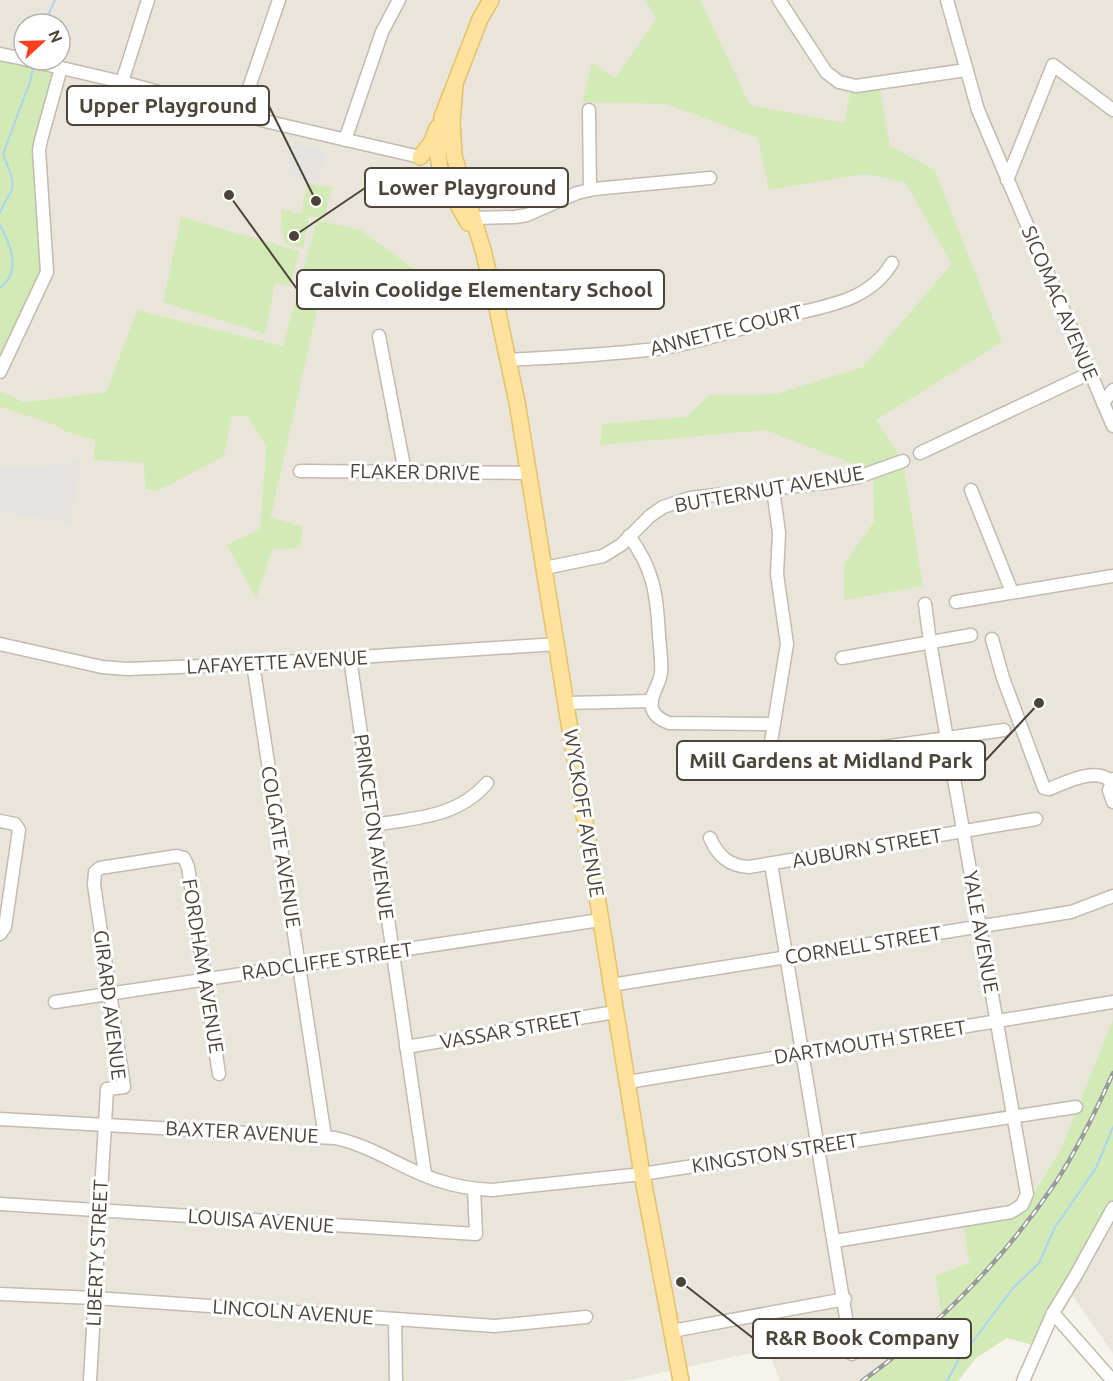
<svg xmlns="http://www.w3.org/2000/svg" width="1113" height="1381" font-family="Ubuntu,sans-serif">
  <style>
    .residential { fill: #eae5da; fill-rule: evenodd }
    .green { fill: #d2eab5 }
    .parking { fill: #e5e3e0 }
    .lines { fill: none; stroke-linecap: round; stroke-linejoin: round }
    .stream { stroke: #a9d4f2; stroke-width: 2 }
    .minor-casing { stroke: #c2bbae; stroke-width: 15 }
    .major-casing { stroke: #e6c16a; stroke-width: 18 }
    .minor { stroke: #fff; stroke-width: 12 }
    .major { stroke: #ffe39c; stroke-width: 15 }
    .rail-casing { stroke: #9a9a9a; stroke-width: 4.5 }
    .rail { stroke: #fff; stroke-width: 2; stroke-dasharray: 7; stroke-linecap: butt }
    .labels { text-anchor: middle; stroke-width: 6; stroke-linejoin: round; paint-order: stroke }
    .street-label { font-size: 20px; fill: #4b4439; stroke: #fff }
    .leader { fill: none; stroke: #4b4439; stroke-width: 2 }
    .callout-dot { fill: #4b4439; stroke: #fff; stroke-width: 2 }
    .callout { fill: #fff; stroke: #4b4439; stroke-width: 2 }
    .callout-label { font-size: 21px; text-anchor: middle; font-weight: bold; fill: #4b4439 }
  </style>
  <rect width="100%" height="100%" fill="#f6f3ec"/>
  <!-- residential -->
  <g class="residential">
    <path d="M0,0h1113v1019l-53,132 -38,58 -53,54 -34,14 7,39 -79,65h-83l-12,-32 -144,32h-624v-974l58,19 8,6 29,8 -2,20 51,3 88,-49 16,3 18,29 -6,83 -32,17 28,51 16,-48 28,-1 -29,-31 54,-243 64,5 31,17 -102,-76 -35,126 -146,-36 -31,82 -82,10 -24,-11zM24,24h36v36h-36z"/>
    <path d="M1113,1201v152l-46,-65z"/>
  </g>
  <!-- green -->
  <g class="green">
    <path d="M645,0h55l50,105 94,18 7,-36 28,-3 11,62 45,24 67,172 -126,78 27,41 20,125 -79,14v-36l30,-42 -1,-50 -107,-42 -166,15 2,-21 84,-7 24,-22 66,-1 87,-27 89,-103 -47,-82 -40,-8 -96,16 -11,-52 -92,-34 -84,-2 10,-40 23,16 42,-59z"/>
    <path d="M0,55l59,15 -20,90v134l-39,81z"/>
    <path d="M307,184l25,3 -8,31 -15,-2 -6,32 -17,-4 -6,-17 2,-18 19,5z"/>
    <path d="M181,217l118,34 -9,35 -15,-3 -10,51 -102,-32z"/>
    <path d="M317,220l44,10 69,51 -10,15 -31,-17 -64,-4 -54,242 32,10 -3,21 -28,2 -16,48 -29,-53 33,-16 6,-83 -18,-29 -16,-2 -8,41 -67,35 -12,-2 -1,-26 -51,-3 2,-20 -29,-8 -8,-6 -58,-19v-16l24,11 82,-10 31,-82 146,36z"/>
    <path d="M1113,1019v182l-77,145 -29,-8 -31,20 -18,23h-95l79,-65 -7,-40 34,-13 -6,-44 60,-10 37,-58z"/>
  </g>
  <!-- parking -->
  <g class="parking">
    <path d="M294,139l5,2v4l27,6 -8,31 -31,-7z"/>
    <path d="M81,461l-11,63 -68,-13 -2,20v-63l49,-2z"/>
  </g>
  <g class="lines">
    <!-- stream -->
    <g class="stream">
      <path d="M44,24l11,-24"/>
      <path d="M0,213c3,-8 7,-14 11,-21 5,-13 -4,-26 -8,-38l27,-72 4,-16"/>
      <path d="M0,225c11,21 22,46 0,63"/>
      <path d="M947,1381l11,-20 55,-73 26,-25 16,-36 41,-59 17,-41"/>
    </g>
    <defs>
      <g id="minor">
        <path d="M779,0l47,72 13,10 17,4 110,-16"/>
        <path d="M947,0l31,110 135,316"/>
        <path d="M0,54l24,5"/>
        <path d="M27,60l95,22 147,40 151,35"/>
        <path d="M122,82l26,-82"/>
        <path d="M589,110l1,80"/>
        <path d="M240,114l39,-114"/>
        <path d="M345,140l37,-108 17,-32"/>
        <path d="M1007,180l46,-115 60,45"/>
        <path d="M474,218l41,-1 12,-2 50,-22 17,-4 116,-11"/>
        <path d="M379,336l26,136"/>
        <path d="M508,360c52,-3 104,-5 155,-12 40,-7 79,-20 118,-31 42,-11 87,-14 111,-54"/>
        <path d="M0,372l47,-100 -8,-122 2,-10 20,-72"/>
        <path d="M1103,403l10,-13"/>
        <path d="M920,453l170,-80"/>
        <path d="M300,471l230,2"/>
        <path d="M773,489l6,44 -2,41 10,70 -16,98c2,12 9,17 20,18l213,-30"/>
        <path d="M971,490l41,102"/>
        <path d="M629,536c25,33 28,60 30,100 1,12 3,25 2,37 -1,12 -12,22 -9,35 2,8 9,12 17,15l105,1"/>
        <path d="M545,568l58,-12 18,-11 29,-29 13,-9 27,-9 142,-16 26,-5 45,-16"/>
        <path d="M956,602l157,-26"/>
        <path d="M992,639l11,39 41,110 5,1c18,-7 45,-22 62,-8"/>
        <path d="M0,644l102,23 26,2 125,-5 304,-20"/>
        <path d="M350,658l75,516"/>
        <path d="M842,658l129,-23"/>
        <path d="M253,664l72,473"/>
        <path d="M567,703l85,-2"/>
        <path d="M1113,779l-4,11 4,12"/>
        <path d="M0,821l15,3 4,6 -14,97 -5,7"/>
        <path d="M374,825c42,-7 84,-8 113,-42"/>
        <path d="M710,838c8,18 19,28 39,29l287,-48"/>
        <path d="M771,864l81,490"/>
        <path d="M611,985l460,-73 42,-16"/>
        <path d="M55,1002l545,-82"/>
        <path d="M406,1047l209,-35"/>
        <path d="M628,1082l485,-80"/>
        <path d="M0,1119l335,19c38,8 69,32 105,43 17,6 34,8 52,9l150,-16 434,-67"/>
        <path d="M0,1204l476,30 -2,-45"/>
        <path d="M835,1241l176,-29 11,-7 5,-11 -97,-552 -5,-38"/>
        <path d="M0,1294l95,4 400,28 91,-9"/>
        <path d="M1053,1313l60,68"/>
        <path d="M395,1319l1,62"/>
        <path d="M672,1331l173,-32"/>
        <path d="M90,1381l17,-292 17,-2 -30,-202 1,-13 5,-4 77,-12 7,2 4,9 31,207"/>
        <path d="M1023,1381l30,-68 23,-38 37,-67"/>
      </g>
      <g id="major">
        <path d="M455,85l-3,37 2,34 29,94 14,59 20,93 125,772 39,207"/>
        <path d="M420,157l11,-14 6,-15"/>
        <path d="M468,223l-27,-49 -3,-18 4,-39 38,-98 11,-19"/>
      </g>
    </defs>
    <!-- minor casing -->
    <use href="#minor" class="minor-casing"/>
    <!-- major casing -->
    <use href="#major" class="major-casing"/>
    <!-- minor -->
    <use href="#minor" class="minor"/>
    <!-- major -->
    <use href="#major" class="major"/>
    <defs>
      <path id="rail" d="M862,1381c75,-54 142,-122 194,-199 22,-34 40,-71 57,-109"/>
    </defs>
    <!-- rail casing -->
    <use href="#rail" class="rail-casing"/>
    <!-- rail -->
    <use href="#rail" class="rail"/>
  </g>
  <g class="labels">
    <!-- street labels -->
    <g class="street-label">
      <text transform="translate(1060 303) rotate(67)" y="7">SICOMAC AVENUE</text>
      <text transform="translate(726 330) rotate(-14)" y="7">ANNETTE COURT</text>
      <text transform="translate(415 472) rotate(1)" y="7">FLAKER DRIVE</text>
      <text transform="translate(769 489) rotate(-10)" y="7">BUTTERNUT AVENUE</text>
      <text transform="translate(277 662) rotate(-3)" y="7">LAFAYETTE AVENUE</text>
      <text transform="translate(584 813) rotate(81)" y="7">WYCKOFF AVENUE</text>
      <text transform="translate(374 827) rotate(82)" y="7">PRINCETON AVENUE</text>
      <text transform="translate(281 847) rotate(81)" y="7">COLGATE AVENUE</text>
      <text transform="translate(867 848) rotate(-10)" y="7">AUBURN STREET</text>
      <text transform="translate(981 932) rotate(80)" y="7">YALE AVENUE</text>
      <text transform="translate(863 945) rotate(-9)" y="7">CORNELL STREET</text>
      <text transform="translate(327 961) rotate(-8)" y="7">RADCLIFFE STREET</text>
      <text transform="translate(203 966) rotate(81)" y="7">FORDHAM AVENUE</text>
      <text transform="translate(110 1005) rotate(83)" y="7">GIRARD AVENUE</text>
      <text transform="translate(511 1030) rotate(-10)" y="7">VASSAR STREET</text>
      <text transform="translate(870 1042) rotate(-9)" y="7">DARTMOUTH STREET</text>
      <text transform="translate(242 1132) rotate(3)" y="7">BAXTER AVENUE</text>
      <text transform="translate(775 1153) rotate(-9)" y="7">KINGSTON STREET</text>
      <text transform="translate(261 1221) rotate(4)" y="7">LOUISA AVENUE</text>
      <text transform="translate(97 1253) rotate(-87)" y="7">LIBERTY STREET</text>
      <text transform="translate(293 1312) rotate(4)" y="7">LINCOLN AVENUE</text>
    </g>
  </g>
  <!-- callouts -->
  <path class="leader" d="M316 201L269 106M294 236L365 188M229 195L297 289M1039 703L985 761M681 1282L753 1338"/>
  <g class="callout-dot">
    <circle cx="316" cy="201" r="6"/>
    <circle cx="294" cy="236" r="6"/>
    <circle cx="229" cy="195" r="6"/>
    <circle cx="1039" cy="703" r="6"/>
    <circle cx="681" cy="1282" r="6"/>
  </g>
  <g class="callout">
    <rect x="67" y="86" width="202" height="39" rx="6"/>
    <rect x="365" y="168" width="203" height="39" rx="6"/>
    <rect x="297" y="270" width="367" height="39" rx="6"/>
    <rect x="677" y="741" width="308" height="39" rx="6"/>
    <rect x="753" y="1319" width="218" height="39" rx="6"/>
  </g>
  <g class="callout-label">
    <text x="168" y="113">Upper Playground</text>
    <text x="467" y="195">Lower Playground</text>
    <text x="481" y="297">Calvin Coolidge Elementary School</text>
    <text x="831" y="768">Mill Gardens at Midland Park</text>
    <text x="862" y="1345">R&amp;R Book Company</text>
  </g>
  <!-- north arrow -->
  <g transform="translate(42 42) rotate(68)"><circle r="28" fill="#ffffff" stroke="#b7b4b0" stroke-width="1.5"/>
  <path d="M0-4.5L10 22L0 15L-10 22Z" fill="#fc3f1d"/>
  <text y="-9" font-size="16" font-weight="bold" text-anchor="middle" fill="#4b4439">N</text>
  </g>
</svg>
